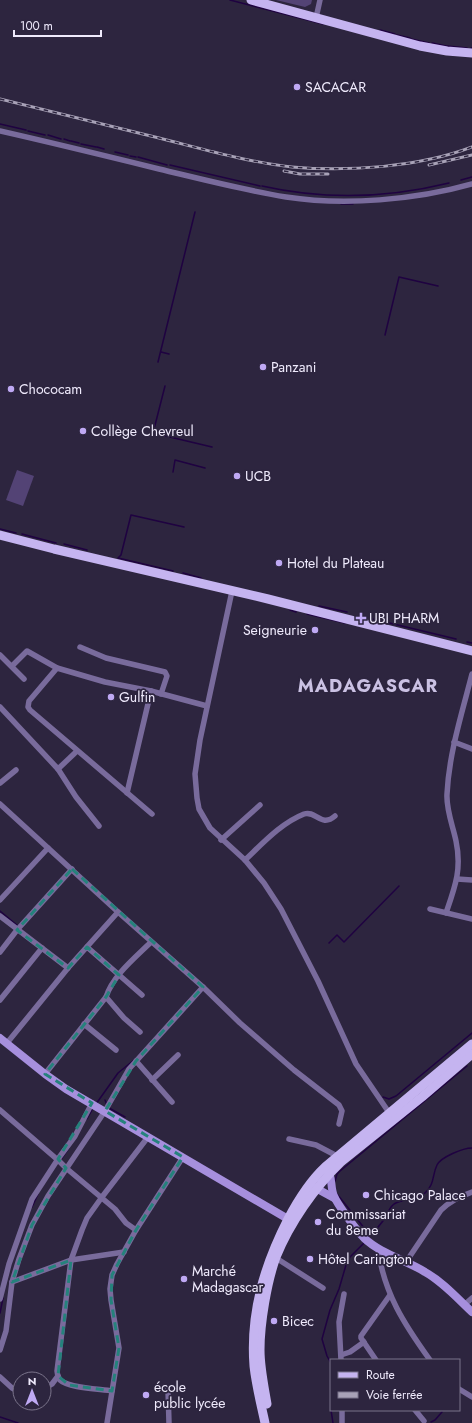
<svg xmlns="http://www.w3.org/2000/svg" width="472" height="1423" font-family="Jost,sans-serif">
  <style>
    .green { fill: #534375 }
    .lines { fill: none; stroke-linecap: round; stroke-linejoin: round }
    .stream { stroke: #1f0241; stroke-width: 1.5 }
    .street { stroke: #796b9c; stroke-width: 5.5 }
    .secondary { stroke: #a68fdd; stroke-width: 8 }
    .primary { stroke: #c5b4f0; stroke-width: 9 }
    .rail-casing { stroke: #a8a2b7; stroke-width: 3 }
    .rail { stroke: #2d253f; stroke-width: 1.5; stroke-dasharray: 4.5; stroke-linecap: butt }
    .marked { fill: none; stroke: #25827c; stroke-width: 3; stroke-dasharray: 8 5; stroke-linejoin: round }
    .poi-dot { fill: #bfa9f4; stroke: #2d253f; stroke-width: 1.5 }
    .labels { text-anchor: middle; stroke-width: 3.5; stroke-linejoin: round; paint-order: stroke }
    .poi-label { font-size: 14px; fill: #efeafc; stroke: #2d253f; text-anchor: start }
    .district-label { font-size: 18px; font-weight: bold; letter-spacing: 1px; fill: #cac1e3; stroke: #2d253f }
  </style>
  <rect width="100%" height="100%" fill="#2d253f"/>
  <!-- green -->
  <g class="green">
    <path d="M276,0h36l-1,4 -6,3z"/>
    <path d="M17,470l17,6 -11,30 -17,-6z"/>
  </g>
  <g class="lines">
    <!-- stream -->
    <g class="stream">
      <path d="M230,0l93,24"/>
      <path d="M380,30l15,4"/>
      <path d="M397,35l13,3"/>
      <path d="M411,39l18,4"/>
      <path d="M432,43l14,3"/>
      <path d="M447,46l20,2"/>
      <path d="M471,48h1"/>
      <path d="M0,124l26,6"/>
      <path d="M28,131l17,4"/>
      <path d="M48,135l13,4"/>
      <path d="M64,139l6,2"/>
      <path d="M71,141l8,2"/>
      <path d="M81,144l15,3"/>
      <path d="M97,147l7,2"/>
      <path d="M115,152l13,3"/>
      <path d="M130,156l6,1"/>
      <path d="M138,157l29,8"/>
      <path d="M170,165l90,21"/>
      <path d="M461,180l11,-3"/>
      <path d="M262,186c62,14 126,12 187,-3"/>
      <path d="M341,204h12"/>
      <path d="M385,335l14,-58 39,9"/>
      <path d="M161,352l8,2"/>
      <path d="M158,362l37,-150"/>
      <path d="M165,386l-12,47 59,14"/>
      <path d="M173,472l2,-12 30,8"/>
      <path d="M0,529l16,4"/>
      <path d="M22,534l34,9"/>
      <path d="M64,544l23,6"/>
      <path d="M173,571l-55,-13 3,-3 10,-40 53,12"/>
      <path d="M183,573l18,5"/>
      <path d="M319,606l28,6"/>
      <path d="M290,610l6,2"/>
      <path d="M307,614l38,9"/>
      <path d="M373,619l83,20"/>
      <path d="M467,642l5,1"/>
      <path d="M0,911l18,15"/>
      <path d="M329,943l8,-8 7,7 55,-56"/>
      <path d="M383,1097l6,2 7,-3 76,-63"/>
      <path d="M105,1100l2,5"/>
      <path d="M96,1104l22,-31 16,-13"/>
      <path d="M109,1108l16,9"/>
      <path d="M87,1119l6,-11"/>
      <path d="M62,1158l7,-10"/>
      <path d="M335,1181l2,-7 3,-3 127,-105"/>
      <path d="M337,1194l28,35"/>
      <path d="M32,1207l6,-13"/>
      <path d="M368,1238c6,-6 13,-14 18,-21 2,-5 3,-9 8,-13 9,-5 25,-5 31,-11 10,-9 7,-18 12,-28 4,-8 26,-17 35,-17"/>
      <path d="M0,1313l3,-15"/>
      <path d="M331,1363l-4,-7 -5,-17 8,-29 9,-21 7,-24 4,-8 14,-14"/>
      <path d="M331,1410l2,13"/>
      <path d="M0,1417l18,6"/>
      <path d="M431,1422l4,-2 7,-8"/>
    </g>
    <!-- street -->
    <g class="street">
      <path d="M316,18l4,-18"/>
      <path d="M0,131c53,12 106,25 159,38 42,10 84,21 127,28 58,9 130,3 186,-13"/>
      <path d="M232,591l-32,149 -5,34 2,24 2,11 11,19 35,32 19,23 17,26 37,72 38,83 34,50"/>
      <path d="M80,647l26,11 59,14 2,4 -6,18"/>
      <path d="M0,655l24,24"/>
      <path d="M12,666l15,-15 30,17 48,14 46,9 56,15"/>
      <path d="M57,668l-28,33 -1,6 2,3 122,104"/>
      <path d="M0,707l58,62 18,28 23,29"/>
      <path d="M454,742l18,7"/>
      <path d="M58,769l19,-18"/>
      <path d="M0,783l16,-13"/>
      <path d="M127,793l24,-102"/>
      <path d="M0,804l118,108 85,75 37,36 54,47 45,35 3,6 -3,13"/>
      <path d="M221,840l39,-35"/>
      <path d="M245,860c17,-16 36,-37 59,-46 12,-4 17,14 31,2"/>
      <path d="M457,879l15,1"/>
      <path d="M0,900l48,-52"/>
      <path d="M430,909l42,10"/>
      <path d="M446,913c9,-26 16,-44 10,-72 -3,-15 -10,-31 -9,-47 2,-41 15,-81 25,-120"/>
      <path d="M0,916l68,52"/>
      <path d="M87,947l55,48"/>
      <path d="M0,952l17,-22 55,-61"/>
      <path d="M106,997l18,21 16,14"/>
      <path d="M0,1000l42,-52"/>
      <path d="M84,1024l32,26"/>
      <path d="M7,1043l61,-75 50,-56"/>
      <path d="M136,1061l36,41"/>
      <path d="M45,1074l61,-77c7,-22 30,-40 45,-55"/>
      <path d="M152,1080l26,-25"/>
      <path d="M0,1110l59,51 7,7 49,41 11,14 10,7"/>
      <path d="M289,1139l27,6 21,11"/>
      <path d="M378,1249c6,44 26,75 52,111"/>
      <path d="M276,1258l47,30"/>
      <path d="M406,1262l35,-52c9,-9 19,-14 31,-18"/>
      <path d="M12,1282l59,-22 53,-8"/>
      <path d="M0,1299l9,-35 23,-65 26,-40 17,-23 17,-33"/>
      <path d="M464,1305l8,-7"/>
      <path d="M0,1350l6,-19 6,-49 7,-23 13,-34 16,-29 57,-85 24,-42 74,-82"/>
      <path d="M341,1355l9,-3 14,-10"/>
      <path d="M341,1360l-2,-38 5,-28"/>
      <path d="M376,1360l-15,-22v-2l29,-41"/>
      <path d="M0,1377l12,11 8,4"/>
      <path d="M44,1389l8,-5 6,-8"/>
      <path d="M168,1389l1,34"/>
      <path d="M459,1389l13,8"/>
      <path d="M112,1391c-12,-2 -44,-3 -52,-11 -2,-3 -3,-6 -3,-9l14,-111 11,-30 5,-12 15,-21 46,-60"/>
      <path d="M342,1410v13"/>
      <path d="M415,1410l9,11"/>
      <path d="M107,1423l12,-75 -8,-48 -1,-11 2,-14 5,-11 19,-34 47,-73"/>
    </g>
    <!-- secondary -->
    <g class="secondary">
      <path d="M0,1038l45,36 21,15 222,130"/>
      <path d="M327,1170c6,6 3,18 7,26 3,8 23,35 30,42 17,16 42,22 61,34 18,10 32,26 47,40"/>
      <path d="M312,1186l22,12"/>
    </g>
    <!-- primary -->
    <g class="primary">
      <path d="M251,0l169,46 27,5 25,2"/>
      <path d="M0,535l54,14 214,50 204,52"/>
      <path d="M267,1404c-3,-18 -7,-36 -7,-54 0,-27 7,-68 16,-93 14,-34 38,-69 65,-95l81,-65 50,-43"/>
      <path d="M265,1423c-4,-19 -9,-38 -11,-57 -4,-53 10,-100 34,-147 10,-19 21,-37 37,-52l147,-123"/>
    </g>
    <defs>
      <g id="rail">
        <path d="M0,99c53,13 106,26 159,39 44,11 88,24 133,29 56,5 128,0 180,-20"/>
        <path d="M429,165l43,-10"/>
        <path d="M284,171l16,3h28"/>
      </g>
    </defs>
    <!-- rail casing -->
    <use href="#rail" class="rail-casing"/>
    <!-- rail -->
    <use href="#rail" class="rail"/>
  </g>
  <!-- marked area -->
  <path class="marked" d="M72,869l131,118 -67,74 -31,50 78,46 -47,73 -24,45 -1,25 8,48 -7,43 -43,-6 -11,-9 13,-116 -59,22 20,-57 34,-57 -8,-9 34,-56 -47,-29 61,-77 13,-22 -32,-28 -19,21 -51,-38z"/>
  <!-- markers -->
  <g class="poi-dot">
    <circle cx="297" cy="87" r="4"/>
    <circle cx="263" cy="367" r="4"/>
    <circle cx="11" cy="389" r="4"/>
    <circle cx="83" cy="431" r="4"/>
    <circle cx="237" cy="476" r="4"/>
    <circle cx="279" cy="563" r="4"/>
    <path d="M359 612h4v4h4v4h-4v4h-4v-4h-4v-4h4z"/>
    <circle cx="315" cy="630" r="4"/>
    <circle cx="111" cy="697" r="4"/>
    <circle cx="366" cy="1195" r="4"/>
    <circle cx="318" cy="1222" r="4"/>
    <circle cx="310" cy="1259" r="4"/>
    <circle cx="184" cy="1279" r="4"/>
    <circle cx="274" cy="1321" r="4"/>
    <circle cx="146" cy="1395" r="4"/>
  </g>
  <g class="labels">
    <!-- poi labels -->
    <g class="poi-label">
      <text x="305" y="92">SACACAR</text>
      <text x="271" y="372">Panzani</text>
      <text x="19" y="394">Chococam</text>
      <text x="91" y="436">Collège Chevreul</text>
      <text x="245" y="481">UCB</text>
      <text x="287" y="568">Hotel du Plateau</text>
      <text x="369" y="623">UBI PHARM</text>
      <text x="307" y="635" text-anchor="end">Seigneurie</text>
      <text x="119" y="702">Gulfin</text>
      <text x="374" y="1200">Chicago Palace</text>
      <text x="326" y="1219">Commissariat<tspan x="326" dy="16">du 8eme</tspan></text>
      <text x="318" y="1264">Hôtel Carington</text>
      <text x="192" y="1276">Marché<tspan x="192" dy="16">Madagascar</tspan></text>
      <text x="282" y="1326">Bicec</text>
      <text x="154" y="1392">école<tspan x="154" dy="16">public lycée</tspan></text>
    </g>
    <!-- district labels -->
    <g class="district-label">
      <text x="368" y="692">MADAGASCAR</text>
    </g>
  </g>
  <!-- legend -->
  <rect x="330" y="1359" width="130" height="52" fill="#2d253f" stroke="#7b748b"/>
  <rect x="338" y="1372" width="20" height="6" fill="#c5b4f0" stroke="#7b748b"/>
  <text x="366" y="1379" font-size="12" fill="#efeafc">Route</text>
  <rect x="338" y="1392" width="20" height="6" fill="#a8a2b7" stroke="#7b748b"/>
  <text x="366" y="1399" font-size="12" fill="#efeafc">Voie ferrée</text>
  <!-- north arrow -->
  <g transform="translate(32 1391)"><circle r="19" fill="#2d253f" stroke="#7b748b"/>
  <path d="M0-3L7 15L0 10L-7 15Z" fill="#bfa9f4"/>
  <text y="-6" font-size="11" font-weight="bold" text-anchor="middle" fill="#efeafc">N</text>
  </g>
  <!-- scale -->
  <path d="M14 30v6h87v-6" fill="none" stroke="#efeafc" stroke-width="2"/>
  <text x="20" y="30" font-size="12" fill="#efeafc" stroke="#2d253f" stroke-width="3" paint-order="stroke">100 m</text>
</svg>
